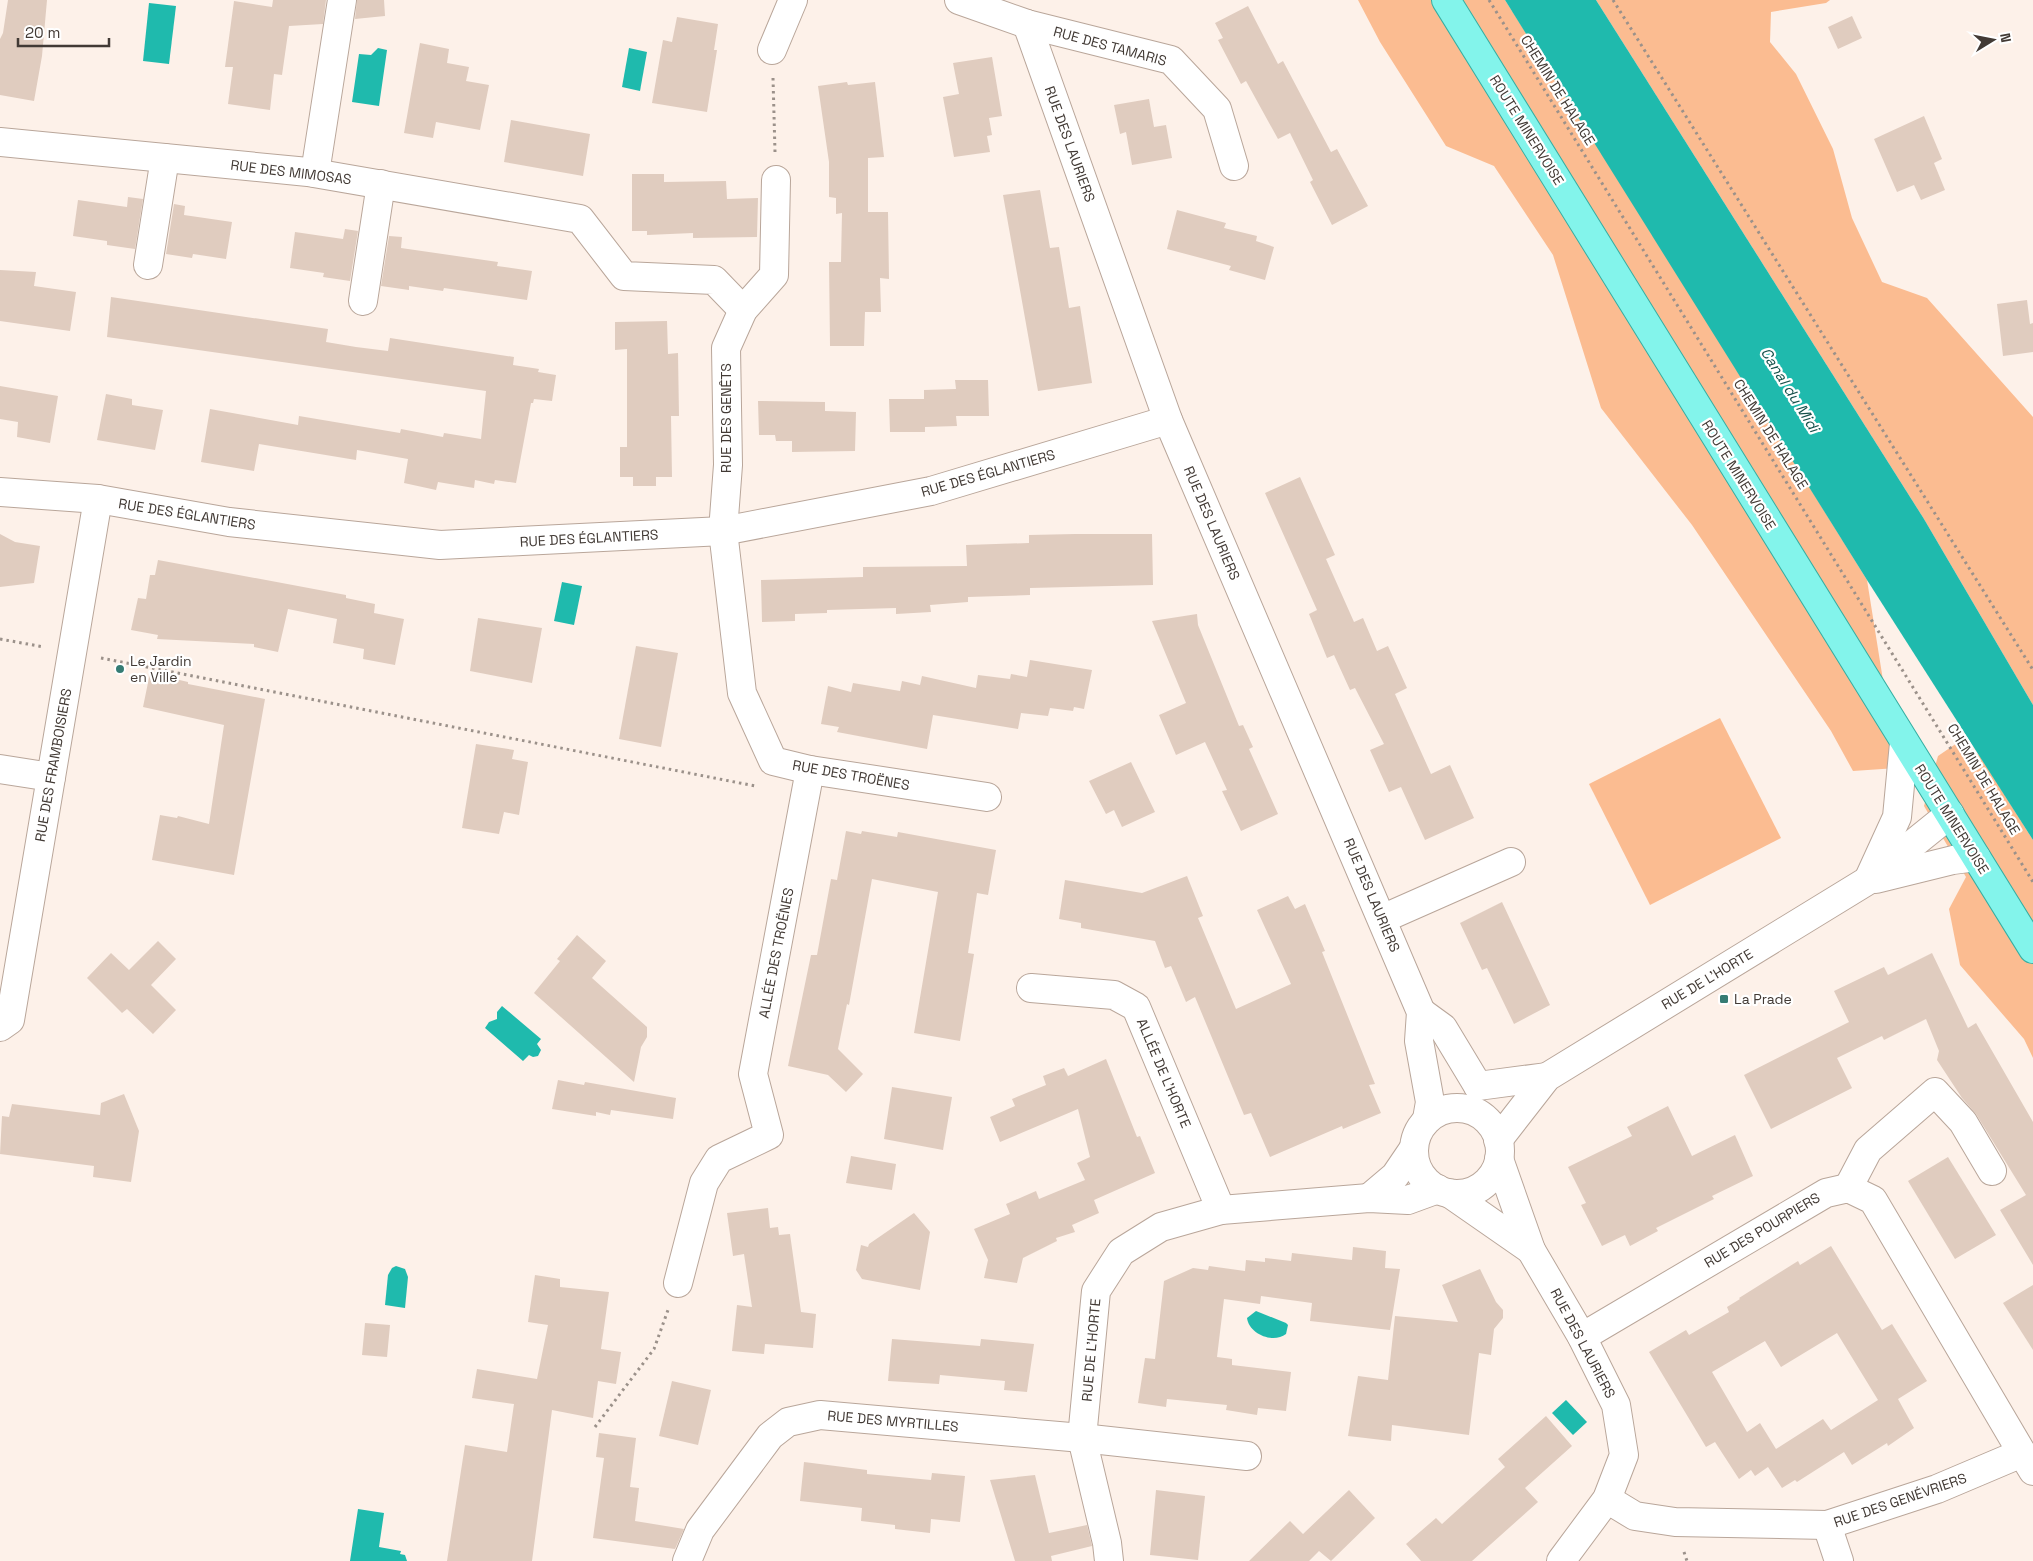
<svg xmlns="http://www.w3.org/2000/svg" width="2033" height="1561" font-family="'Space Grotesk',sans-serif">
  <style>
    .green { fill: #fbbc91 }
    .water { fill: #1fbaad }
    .building { fill: #e0ccbf; fill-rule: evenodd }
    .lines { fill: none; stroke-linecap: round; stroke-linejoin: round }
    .minor-casing { stroke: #b9a69a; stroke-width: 30 }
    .major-casing { stroke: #36aea2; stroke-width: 30 }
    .path { stroke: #9b918a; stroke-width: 3; stroke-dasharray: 2.5 4; stroke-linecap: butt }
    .minor { stroke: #fff; stroke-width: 28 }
    .major { stroke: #83f4eb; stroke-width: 28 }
    .poi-dot { fill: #357c74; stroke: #fff; stroke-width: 2 }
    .labels { text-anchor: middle; stroke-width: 4.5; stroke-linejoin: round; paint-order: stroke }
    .street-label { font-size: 14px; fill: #423a35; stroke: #fff }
    .poi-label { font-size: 14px; fill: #423a35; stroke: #fff; text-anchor: start }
    .water-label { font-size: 15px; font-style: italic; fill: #16514b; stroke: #fff }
  </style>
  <rect width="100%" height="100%" fill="#fdf1e9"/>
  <!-- green -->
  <g class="green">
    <path d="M1358,0h147l108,170 254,410 30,188 -44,3 -22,-40 -139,-206 -91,-117 -48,-153 -59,-89 -48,-20 -66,-104z"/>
    <path d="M1596,0h234l-4,3 -55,9 -1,30 26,32 37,75 19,69 30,64 45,16 106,119v288l-109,-186z"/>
    <path d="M1720,718l61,120 -131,67 -61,-121z"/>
    <path d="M1960,741l20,15 53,84v218l-9,-19 -64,-74 -11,-56 17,-32 -42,-71 14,-50z"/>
  </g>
  <!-- water -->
  <g class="water">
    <path d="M1505,0h91l328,519 109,186v135l-166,-260z"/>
    <path d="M149,3l27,3 -7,58 -26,-3z"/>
    <path d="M378,48l9,2 -8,56 -27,-4 7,-48 12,1z"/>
    <path d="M629,48l18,4 -7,39 -18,-4z"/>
    <path d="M562,582l20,4 -8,39 -20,-4z"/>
    <path d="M502,1006l39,33 -4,5 4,6 -3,6 -5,1 -4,-2 -6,6 -38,-33 4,-6 8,-3v-7z"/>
    <path d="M396,1266l9,3 3,8 -3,31 -20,-3 3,-30 4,-7z"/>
    <path d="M1256,1311l30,12 2,2 -2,9c-13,10 -37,0 -39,-16z"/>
    <path d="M1566,1400l21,22 -14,13 -21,-22z"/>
    <path d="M358,1509l26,4 -5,34 22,4 -1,3 5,1 2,6h-57z"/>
  </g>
  <!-- building -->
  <g class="building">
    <path d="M8,0h39l-5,56 -8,45 -34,-6v-56l3,-6z"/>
    <path d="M273,0h53l-3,24 -34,2 -7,49 -8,-1 -4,36 -42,-6 5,-37h-8l9,-66 38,6z"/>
    <path d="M357,0h27l1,16 -30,3z"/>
    <path d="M1248,6l30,58 5,-3 48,91 6,-3 31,57 -36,19 -22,-43 3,-2 -23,-47 -12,6 -32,-58 -5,3 -23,-44 5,-2 -8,-15z"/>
    <path d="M1852,16l10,22 -24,11 -10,-22z"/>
    <path d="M677,17l41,7 -4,26h3l-10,62 -55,-9 11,-63 9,2z"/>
    <path d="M420,43l29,6 -2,14 22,4 -3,14 23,4 -9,45 -44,-8 -3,16 -29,-5z"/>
    <path d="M992,57l10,59 -13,2 3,17 -5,1 3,16 -36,5 -11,-60 16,-3 -6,-31z"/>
    <path d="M847,82l1,3 27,-3 9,75 -16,1v54h20l1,67 -9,-1 1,34h-16l-1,34h-34l-1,-84h12l1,-49 -6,1v-16l-7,-1v-35l-11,-76z"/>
    <path d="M1149,99l5,28 12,-2 6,33 -40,7 -6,-33 -6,2 -6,-29z"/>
    <path d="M1924,116l18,43 -8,4 11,27 -24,10 -7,-15 -17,7 -23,-53z"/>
    <path d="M511,120l79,14 -7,42 -79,-14z"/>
    <path d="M632,174h32v8l62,-1 1,18 31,-1 -1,39 -64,1v-5l-46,2v-4h-15z"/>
    <path d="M1040,190l10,58 9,-1 10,61 11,-2 12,77 -54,8 -35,-196z"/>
    <path d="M128,197l15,2 -8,50 -28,-4v-4l-34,-5 5,-36 49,7z"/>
    <path d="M174,204l11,2 -1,9 48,7 -6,37 -33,-5 -1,4 -26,-4z"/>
    <path d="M1177,210l49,13 -2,5 33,8 -1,5 18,6 -9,33 -36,-10 2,-4 -64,-17z"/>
    <path d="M345,229l13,2 -8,50 -27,-4 1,-4 -34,-5 5,-36 48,7z"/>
    <path d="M389,236l13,1 -1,11 97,14 -1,4 35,5 -5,29 -83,-12 -1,3 -34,-5v4l-28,-4z"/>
    <path d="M0,270l36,2 -2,14 42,6 -6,39 -70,-10z"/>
    <path d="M111,297l217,32 -2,13 30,5 32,4 2,-13 124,19 -1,8 26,4 -1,3 18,3 -4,26 -18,-2 -1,4h-2l-15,80 -21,-3 -1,4 -19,-4 -1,8 -36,-6 -2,8 -32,-7 4,-24 -51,-9 -1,10 -97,-16 -5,27 -53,-9 9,-53 88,16 1,-9 101,17 1,-4 42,8 1,-4 37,6 5,-48 -379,-54z"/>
    <path d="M2027,300l3,24 3,-1v29l-30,4 -6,-52z"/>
    <path d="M667,321l1,33 10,-1 1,63h-8l1,61h-16v9h-23v-9h-13v-30h7v-98l-12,1v-28z"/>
    <path d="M955,380h33l1,36h-33l1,10 -32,1v5h-35l-1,-33h35v-9l32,-1z"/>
    <path d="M0,386l58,10 -8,47 -33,-6 1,-15 -18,-3z"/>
    <path d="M106,394l26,5v6l31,5 -8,40 -58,-10z"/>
    <path d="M758,401l67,1v9l31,1 -1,39 -63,1v-11h-16l-1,-6h-16z"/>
    <path d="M1300,477l35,78 -9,4 28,63 9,-4 14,33 11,-5 19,42 -12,6 36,80 19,-9 24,53 -49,22 -24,-53 -12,5 -19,-42 14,-6 -29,-56 -5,2 -16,-35 -7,3 -18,-44 8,-4 -52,-117z"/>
    <path d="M0,534l15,8 25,4 -6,37 -34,4z"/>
    <path d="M1075,534h77l1,51 -123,3v7l-62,2v5l-38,3 1,7 -35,2v-6l-69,2v3l-32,1v7l-33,1 -1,-42 102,-3v-10l104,-1 -1,-21 63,-2v-8z"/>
    <path d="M158,560l188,35v3l29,6 -1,9 30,6 -9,46 -32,-6 1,-10 -31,-6 4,-24 -49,-10 -10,43 -24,-5v-3l-97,-5 1,-4 -27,-5 7,-32 8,1 4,-24h5z"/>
    <path d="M1197,614l1,11 41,101 4,-1 10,22 -4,2 29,65 -37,17 -19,-40 5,-1 -22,-48 -29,13 -17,-40 27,-12 -34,-82z"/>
    <path d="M478,618l64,10 -10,55 -62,-12z"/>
    <path d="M636,646l42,7 -17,94 -42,-8z"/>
    <path d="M1030,660l62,10 -8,39 -10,-2 -1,4 -23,-3 -2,8 -27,-3 -3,16 -85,-14 -6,34 -90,-17 2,-5 -18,-3 7,-38 23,6 2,-9 47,8 2,-10 18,4 2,-9 54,12 2,-13 32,4 1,-5 16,3z"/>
    <path d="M150,673l38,9v2l77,15 -31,176 -82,-15 8,-45 17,3 1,-2 31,8 15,-99 -81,-18z"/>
    <path d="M476,744l38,6 -2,9 16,3 -9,53 -15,-3 -5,22 -37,-6z"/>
    <path d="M1131,762l24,50 -33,15 -8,-17 -8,4 -17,-33z"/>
    <path d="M846,831l15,3 1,-3 35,6 1,-5 98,18 -8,45 -11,-2 -9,60 6,1 -14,87 -46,-8 24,-141 -66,-13 -23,126 -2,-1 -9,45 25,25 -17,18 -18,-17 -40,-9 23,-111h6l14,-76 6,1z"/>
    <path d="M1187,876l16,40 -5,2 38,91 55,-25 -34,-74 31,-14 7,13 10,-5 20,47 -3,1 53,132 -6,1 12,28 -38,16 -1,-3 -72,31 -19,-44 -7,2 -49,-118 -9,5 -15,-36 -6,2 -10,-27 -74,-13v-5l-22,-4 6,-39 77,13z"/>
    <path d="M1502,902l48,103 -36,19 -27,-56 -5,2 -22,-47z"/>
    <path d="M577,935l29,26 -14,17 55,49v10l-6,10 -7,35 -100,-89 26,-32 -3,-2z"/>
    <path d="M158,941l18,18 -25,26 25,25 -23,24 -26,-25 -5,4 -35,-35 24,-25 18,17z"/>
    <path d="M1932,953l36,75 8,-5 57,99v143l-33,-55 26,-15 -50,-81 -14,-16 -25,-38 2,-9 -13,-32 -42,21 -2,-4 -45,22 15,30 -81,41 -27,-54 105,-53 -15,-31 50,-24 4,8z"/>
    <path d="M1106,1059l31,78 3,-1 15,37 -61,27 5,13 -27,12 3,7 -19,6 1,3 -34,17 -6,25 -33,-5 4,-18 -14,-31 36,-15 -4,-10 30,-13 3,8 46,-19 -8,-17 13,-6 -12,-48 -78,33 -10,-25 25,-11 -3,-7 34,-14 -3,-9 21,-8 4,8z"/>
    <path d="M558,1080l26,5 1,-3 91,16 -3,21 -62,-9 -1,5 -14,-3v4l-44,-7z"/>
    <path d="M892,1087l60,10 -9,53 -59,-11z"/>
    <path d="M124,1094l15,37 -8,51 -38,-5 1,-11 -94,-12 2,-38 7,1 3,-13 88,11 1,-12z"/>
    <path d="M1668,1106l24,50 43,-21 18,41 -41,20 2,3 -58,29 2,3 -28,15 -5,-11 -23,11 -21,-41 5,-2 -18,-36 64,-31 -5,-9z"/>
    <path d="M851,1156l45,8 -4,26 -46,-7z"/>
    <path d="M1948,1157l48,78 -41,24 -47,-78z"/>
    <path d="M768,1208l2,20 8,-1 1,8 11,-1 11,78 15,2 -3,34 -48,-4 -1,10 -32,-3 5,-46 15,2 -8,-53 -11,2 -6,-43z"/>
    <path d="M914,1213l16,19 -10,58 -58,-11 -6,-9 5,-25 7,2 1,-3z"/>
    <path d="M1831,1246l51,84 10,-6 35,57 -29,18 16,29 -26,18 -1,-3 -35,22 -8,-13 -47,30 -2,-2 -13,8 -14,-21 -13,9 -4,-6 -12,9 -24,-37 -9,5 -57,-95 37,-22 3,5 40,-23 -2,-5 13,-8 -1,-1 59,-37 2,4zM1837,1333l41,67 -47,30 -8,-11 -47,30 -16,-26 -13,9 -35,-60 53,-31 16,26z"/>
    <path d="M1353,1247l33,4 -1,17 15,1 -10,61 -80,-9 2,-18 -51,-7 -1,8 -36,-5 -7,58 15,2v6l59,7 -5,39 -28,-3 -1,7 -31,-5 1,-5 -60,-6 -1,8 -28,-4 7,-45 10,1 9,-78 29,-13 15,2 1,-4 36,5 1,-11 19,2v-4l26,3 1,-8 60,7z"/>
    <path d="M1480,1269l16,33 7,8v8l-9,11 -3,26 -12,-2 -10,82 -77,-10 -1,16 -43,-5 10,-60 30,4 7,-64 63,6 -16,-37z"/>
    <path d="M535,1275l25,4v8l49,5 -8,57 20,3 -5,32 -18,-3 -5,37 -41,-8 -20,151h-85l18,-116 42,7 7,-48 -42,-6 5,-29 60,10 11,-54 -20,-3z"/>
    <path d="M2033,1285v65l-30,-47z"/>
    <path d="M365,1323l25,2 -3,32 -25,-2z"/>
    <path d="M892,1339l88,7 1,-7 53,5 -7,48 -23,-2 1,-9 -65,-6 -1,9 -51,-3z"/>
    <path d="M672,1381l39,9 -13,55 -39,-9z"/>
    <path d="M1546,1416l26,30 -47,42 13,14 -66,59h-51l-15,-17 30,-26 6,6 63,-57 -7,-8z"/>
    <path d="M599,1433l37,5 -6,49 9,1 -4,33 49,8 -9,20 -82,-11 11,-80 -8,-1z"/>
    <path d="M804,1462l63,8v4l64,6 1,-7 33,3 -5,46 -29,-3 -1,14 -35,-4v-4l-34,-4 1,-13 -62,-7z"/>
    <path d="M1035,1475l14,58 38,-8 5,21 -41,10 1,5h-37l-25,-81z"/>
    <path d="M1156,1490l49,6 -7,64 -48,-5z"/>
    <path d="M1349,1490l26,28 -44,43 -12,-10 -10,10h-60l41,-40 13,13z"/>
  </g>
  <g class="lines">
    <defs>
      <g id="minor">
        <path d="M959,0l68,24 144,36 46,49 17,57"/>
        <path d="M1027,24l141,396 253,592 -2,29 11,61 -3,17"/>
        <path d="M772,50l21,-50"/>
        <path d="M0,142l308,30 272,47 44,57 90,4 29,30"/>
        <path d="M315,173l27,-173"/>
        <path d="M776,180l-2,95 -31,35 -17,38 2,117 -5,66 19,162 31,68 37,9 177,27"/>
        <path d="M148,265l17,-107"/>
        <path d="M363,301l18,-117"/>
        <path d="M0,492l98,7 131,23 211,23 283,-14 208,-40 237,-71"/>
        <path d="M0,769l51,8"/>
        <path d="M1870,876l27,-59 7,-74"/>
        <path d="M1876,879l77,-19 23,-3"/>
        <path d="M1382,919l129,-57"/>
        <path d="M1031,988l83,7 22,12 85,203"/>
        <path d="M1421,1012l22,16 35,58"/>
        <path d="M0,1027l10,-7 88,-521"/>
        <path d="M1478,1086l69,-9"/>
        <circle cx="1457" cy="1151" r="43"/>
        <path d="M1498,1140l49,-63 320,-196 83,-67"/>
        <path d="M1499,1159l32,91 51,87 34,68 8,50 -17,44 -46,62"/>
        <path d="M1848,1188l20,-38 67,-58 28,30 29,49"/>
        <path d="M1449,1193l82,57"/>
        <path d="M1369,1198l26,-22 19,-28"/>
        <path d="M678,1283l26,-100 15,-24 50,-24 -16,-61 57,-304"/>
        <path d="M1582,1337l244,-144 22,-5 25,12 149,253"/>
        <path d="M1607,1499l28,17 40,6 152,3 110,-36 85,-36 11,18"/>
        <path d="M1827,1525l12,36"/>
        <path d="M687,1561l13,-31 70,-94 18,-14 32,-7 262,23 165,18"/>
        <path d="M1109,1561l-2,-18 -25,-105 14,-147 25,-39 40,-25 60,-17 148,-12 39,2 30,-11"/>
      </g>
      <path id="major" d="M1446,0l587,949"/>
    </defs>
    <!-- minor casing -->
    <use href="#minor" class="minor-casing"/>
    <!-- major casing -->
    <use href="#major" class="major-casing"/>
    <!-- path -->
    <g class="path">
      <path d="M1489,0l544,882"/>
      <path d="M1613,0l420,670"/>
      <path d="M773,78l2,74"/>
      <path d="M0,639l44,8"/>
      <path d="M101,658l654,128"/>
      <path d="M595,1427l59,-78 14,-39"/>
      <path d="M1684,1552l3,9"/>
    </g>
    <!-- minor -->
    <use href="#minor" class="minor"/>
    <!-- major -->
    <use href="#major" class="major"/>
  </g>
  <!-- markers -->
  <g class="poi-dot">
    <circle cx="120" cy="669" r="5"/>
    <rect x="1719" y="994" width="10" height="10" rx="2.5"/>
  </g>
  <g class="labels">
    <!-- street labels -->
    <g class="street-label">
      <text transform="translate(1110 46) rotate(15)" y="5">RUE DES TAMARIS</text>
      <text transform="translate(1558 90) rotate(58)" y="5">CHEMIN DE HALAGE</text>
      <text transform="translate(1527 130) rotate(58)" y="5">ROUTE MINERVOISE</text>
      <text transform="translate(1070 144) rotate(70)" y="5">RUE DES LAURIERS</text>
      <text transform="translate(291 172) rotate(7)" y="5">RUE DES MIMOSAS</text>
      <text transform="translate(726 418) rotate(-90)" y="5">RUE DES GENÊTS</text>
      <text transform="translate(1771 434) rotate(58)" y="5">CHEMIN DE HALAGE</text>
      <text transform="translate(988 473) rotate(-16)" y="5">RUE DES ÉGLANTIERS</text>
      <text transform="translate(1739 475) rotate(58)" y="5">ROUTE MINERVOISE</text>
      <text transform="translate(187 514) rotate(9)" y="5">RUE DES ÉGLANTIERS</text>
      <text transform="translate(1212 523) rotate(67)" y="5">RUE DES LAURIERS</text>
      <text transform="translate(589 538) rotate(-3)" y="5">RUE DES ÉGLANTIERS</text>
      <text transform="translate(53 765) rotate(-80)" y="5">RUE DES FRAMBOISIERS</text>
      <text transform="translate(851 775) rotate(10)" y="5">RUE DES TROËNES</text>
      <text transform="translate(1984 779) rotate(59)" y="5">CHEMIN DE HALAGE</text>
      <text transform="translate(1952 819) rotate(58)" y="5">ROUTE MINERVOISE</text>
      <text transform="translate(1372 895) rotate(67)" y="5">RUE DES LAURIERS</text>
      <text transform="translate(776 953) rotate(-79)" y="5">ALLÉE DES TROËNES</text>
      <text transform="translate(1707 979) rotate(-31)" y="5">RUE DE L'HORTE</text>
      <text transform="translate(1164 1073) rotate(67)" y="5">ALLÉE DE L'HORTE</text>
      <text transform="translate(1762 1230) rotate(-31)" y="5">RUE DES POURPIERS</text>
      <text transform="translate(1583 1343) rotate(62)" y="5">RUE DES LAURIERS</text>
      <text transform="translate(1091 1350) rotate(-85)" y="5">RUE DE L'HORTE</text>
      <text transform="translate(893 1421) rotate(5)" y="5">RUE DES MYRTILLES</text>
      <text transform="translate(1900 1500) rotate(-19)" y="5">RUE DES GENÉVRIERS</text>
    </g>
    <!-- poi labels -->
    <g class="poi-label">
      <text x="130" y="666">Le Jardin<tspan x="130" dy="16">en Ville</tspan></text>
      <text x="1734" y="1004">La Prade</text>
    </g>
    <!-- water labels -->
    <g class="water-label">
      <text transform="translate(1790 390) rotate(58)" y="5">Canal du Midi</text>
    </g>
  </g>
  <!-- north arrow -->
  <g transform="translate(1993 40) rotate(80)" stroke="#ffffff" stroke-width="4" paint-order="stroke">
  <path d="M0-4L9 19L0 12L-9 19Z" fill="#423a35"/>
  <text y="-8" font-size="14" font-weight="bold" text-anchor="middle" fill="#423a35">N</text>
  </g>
  <!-- scale -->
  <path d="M18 38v8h91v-8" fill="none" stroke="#423a35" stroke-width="2.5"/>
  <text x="25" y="38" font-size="15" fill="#423a35" stroke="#ffffff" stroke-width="4" paint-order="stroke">20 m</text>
</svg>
